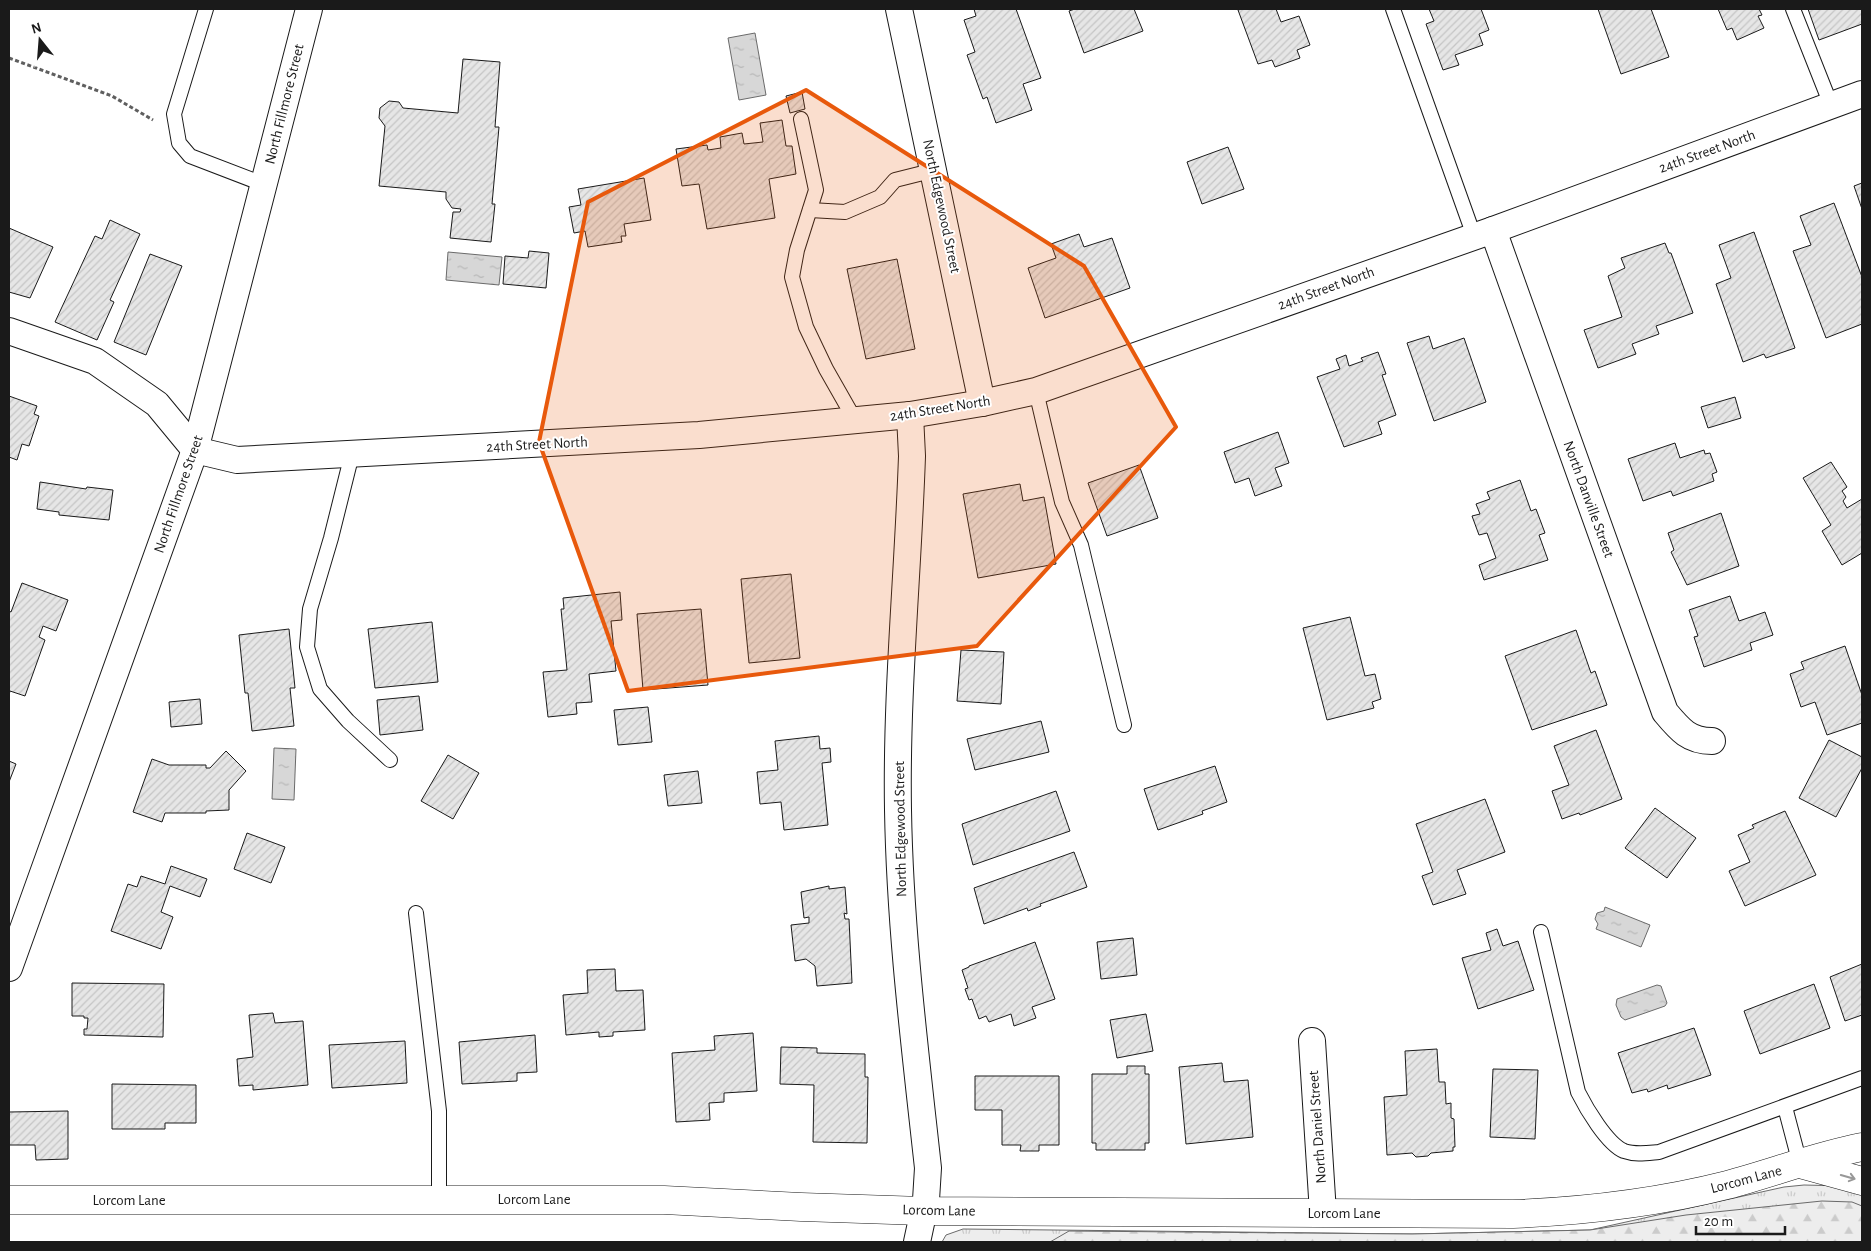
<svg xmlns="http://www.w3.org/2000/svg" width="1871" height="1251" font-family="'Alegreya Sans',sans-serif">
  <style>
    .grass { fill: url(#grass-tufts); stroke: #6a6a6a }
    .forest { fill: url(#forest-firs); stroke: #6a6a6a }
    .water { fill: url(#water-ripples); stroke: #6a6a6a }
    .building { fill: url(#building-hatch); stroke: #1a1a1a }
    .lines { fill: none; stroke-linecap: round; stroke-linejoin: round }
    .lane-casing { stroke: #1a1a1a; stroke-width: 16 }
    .street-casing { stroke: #1a1a1a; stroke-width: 28 }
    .secondary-casing { stroke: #1a1a1a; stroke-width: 29 }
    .primary-casing { stroke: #1a1a1a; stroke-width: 29 }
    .path { stroke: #5f5f5f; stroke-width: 3; stroke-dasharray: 4 2.5; stroke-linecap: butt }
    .lane { stroke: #fff; stroke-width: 14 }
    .street { stroke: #fff; stroke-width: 26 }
    .secondary { stroke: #fff; stroke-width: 28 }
    .primary { stroke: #fff; stroke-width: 28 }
    .oneway { stroke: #989898 }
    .marked { fill: #e8590c; fill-opacity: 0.2; stroke: #e8590c; stroke-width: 4; stroke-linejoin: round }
    .labels { text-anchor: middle; stroke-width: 4; stroke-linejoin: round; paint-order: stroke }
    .street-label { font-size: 15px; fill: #1a1a1a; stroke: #fff }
  </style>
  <defs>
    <pattern id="grass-tufts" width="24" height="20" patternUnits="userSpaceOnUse" patternTransform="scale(1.25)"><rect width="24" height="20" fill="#ededed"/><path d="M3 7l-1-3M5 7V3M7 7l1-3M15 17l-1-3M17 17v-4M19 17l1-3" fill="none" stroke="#cbcbcb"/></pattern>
    <pattern id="forest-firs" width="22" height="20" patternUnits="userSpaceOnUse" patternTransform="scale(1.25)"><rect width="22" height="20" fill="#ededed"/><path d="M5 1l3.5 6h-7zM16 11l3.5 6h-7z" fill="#cbcbcb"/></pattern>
    <pattern id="water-ripples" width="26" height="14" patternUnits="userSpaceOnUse" patternTransform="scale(1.25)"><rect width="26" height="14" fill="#d7d7d7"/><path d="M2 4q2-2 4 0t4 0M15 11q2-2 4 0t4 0" fill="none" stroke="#b8b8b8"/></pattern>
    <pattern id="building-hatch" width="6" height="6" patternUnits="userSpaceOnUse" patternTransform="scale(1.25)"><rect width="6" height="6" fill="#e6e6e6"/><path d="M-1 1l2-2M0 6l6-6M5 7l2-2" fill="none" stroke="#c5c5c5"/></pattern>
  </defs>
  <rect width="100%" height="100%" fill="#fff"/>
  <!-- grass -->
  <path class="grass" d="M1804,1185l42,1 16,5v51h-920l4,-7 17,-6 449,5 178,-4 194,-43z"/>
  <!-- forest -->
  <path class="forest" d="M1822,1201l30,1 10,4v36h-812l19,-11 343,3 178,-4 96,-15z"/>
  <!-- water -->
  <g class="water">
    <path d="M755,33l11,62 -27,5 -11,-62z"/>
    <path d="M448,252l54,5 -3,28 -53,-5z"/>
    <path d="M274,748l22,1 -2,51 -22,-1z"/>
    <path d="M1605,907l45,18 -9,22 -45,-18 2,-5 -3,-5 2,-6 7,-2z"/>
    <path d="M1657,985l4,1 6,17 -2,3 -40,14 -4,-3 -5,-12 1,-6z"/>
  </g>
  <!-- building -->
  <g class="building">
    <path d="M974,9h42l25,69 -18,6 9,26 -36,13 -9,-26 -4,2 -16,-44 8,-3 -11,-32 12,-4z"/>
    <path d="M1075,9h59l9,22 -59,22 -15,-42z"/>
    <path d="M1242,9h34l5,13 18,-6 11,29 -13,5 3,8 -25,9 -3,-7 -14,4 -20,-54z"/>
    <path d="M1429,9h52l8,21 -10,4 4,11 -28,10 4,10 -16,5 -17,-46 8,-3z"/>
    <path d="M1598,9h53l18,48 -48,17z"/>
    <path d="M1718,9h41l3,6 -4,1 6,12 -27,12 -5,-12 -5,2z"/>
    <path d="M1808,9h54v15l-43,16z"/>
    <path d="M463,59l37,3 -5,65h4l-7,77h3l-4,38 -41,-4 3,-26h7l1,-3 -9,-1 -6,-9v-7l-67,-6 6,-60 -6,-8 1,-10 9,-7 10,1 4,6 55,5z"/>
    <path d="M802,92l3,17 -15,4 -4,-17z"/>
    <path d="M782,120l4,26h6l4,28 -27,5 6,39 -68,11 -8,-45 -17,2 -6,-37 31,-4 1,5 13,-2 -1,-11 22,-4 2,11 19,-2 -3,-19z"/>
    <path d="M1228,147l16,42 -42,15 -15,-42z"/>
    <path d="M644,178l7,42 -27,4 2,12h-5l1,6 -34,5 -3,-16 -11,2 -5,-26 12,-2 -3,-16z"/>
    <path d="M1862,183v26l-8,-23z"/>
    <path d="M1834,203l28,74v47l-36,14 -33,-87 18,-6 -11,-29z"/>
    <path d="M110,220l30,14 -30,66 4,2 -17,38 -42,-18 40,-86 7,3z"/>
    <path d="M9,228l44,19 -23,51 -21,-6z"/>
    <path d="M1754,232l41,116 -29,10 -2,-4 -21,8 -27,-78 15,-6 -12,-33z"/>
    <path d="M1079,234l5,13 28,-9 18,50 -85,30 -17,-50 28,-10 -5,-14z"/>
    <path d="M1665,243l4,10h2l22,60 -37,13 3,8 -27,10 4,10 -38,14 -14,-38 38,-13 -14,-41 17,-8 -4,-10z"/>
    <path d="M529,251l20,2 -3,35 -43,-4 2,-28 23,2z"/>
    <path d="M150,254l32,12 -36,89 -32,-13z"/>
    <path d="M897,259l18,90 -49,10 -19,-90z"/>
    <path d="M1429,336l4,13 31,-11 22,64 -52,19 -27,-78z"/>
    <path d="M1378,352l8,22 -4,1 14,40 -18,7 4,12 -38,13 -27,-70 23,-8 -4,-10 10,-4 3,11 14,-5 -2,-3z"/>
    <path d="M9,396l28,10 -3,8 5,2 -10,30 -7,-2 -5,16 -8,-3z"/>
    <path d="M1735,397l6,21 -33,10 -7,-21z"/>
    <path d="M1278,432l11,31 -14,5 7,18 -27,10 -6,-18 -14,5 -11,-31z"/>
    <path d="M1675,443l5,15 24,-8 1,4 5,-1 7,19 -5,2 2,7 -41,15 -2,-5 -28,10 -15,-42z"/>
    <path d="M1831,462l16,25 -5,4 4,6 -3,4 4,7 15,-9v54l-20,12 -20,-34 9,-6 -28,-47z"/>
    <path d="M1139,465l19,53 -51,18 -19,-53z"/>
    <path d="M1520,480l11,31 5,-2 9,24 -6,2 9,25 -64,20 -5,-15 17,-7 -9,-25 -8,2 -7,-19 8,-2 -4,-10 14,-5 -3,-7z"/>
    <path d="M40,482l46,7 1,-2 26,3 -4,30 -50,-5v-3l-22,-3z"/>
    <path d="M1020,484l3,17 21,-4 12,67 -78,14 -15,-84z"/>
    <path d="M1721,513l18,53 -52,19 -16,-33 3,-2 -6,-17z"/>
    <path d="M791,574l9,84 -51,5 -8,-84z"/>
    <path d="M22,583l46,17 -12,31 -13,-5 -4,11 6,3 -20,56 -15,-5 -1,4v-84l2,1z"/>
    <path d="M620,592l2,28 -11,1 5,50 -27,3 3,28 -16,1 1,11 -29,3 -5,-45 24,-2 -6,-61h3l-1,-11z"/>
    <path d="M1730,596l9,25 26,-9 8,23 -23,8 2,7 -48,17 -10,-30 4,-1 -9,-26z"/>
    <path d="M701,609l7,76 -65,5 -6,-76z"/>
    <path d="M1350,617l15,59 10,-2 6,25 -9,3 2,6 -47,12 -24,-92z"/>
    <path d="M432,622l6,60 -63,6 -7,-59z"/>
    <path d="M289,629l6,59h-5l4,38 -42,5 -4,-38h-3l-6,-58z"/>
    <path d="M1576,630l15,43 4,-2 12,34 -75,25 -27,-74z"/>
    <path d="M1845,646l17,49v28l-35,12 -12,-33 -14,5 -11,-33 14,-5 -3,-7z"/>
    <path d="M961,650l43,2 -3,52 -44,-3z"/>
    <path d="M419,696l4,34 -43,5 -3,-35z"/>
    <path d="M200,699l2,25 -31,3 -2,-25z"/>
    <path d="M648,707l4,35 -34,3 -4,-35z"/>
    <path d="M1041,721l8,31 -74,18 -8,-31z"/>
    <path d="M1596,730l26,69 -42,16 -1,-2 -17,6 -10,-28 17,-6 -15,-39z"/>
    <path d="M819,736l1,13 10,-1 1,14 -9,1 6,62 -44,5 -3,-28 -21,2 -3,-32 21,-2 -3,-29z"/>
    <path d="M1829,740l33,17v11l-26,49 -37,-19z"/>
    <path d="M226,751l20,20 -17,19v20l-23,1v2h-41l-3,9 -29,-10 19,-53 17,6h37v3h4z"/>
    <path d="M448,755l31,18 -26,46 -32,-18z"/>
    <path d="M9,761l7,3 -7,18z"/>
    <path d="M1215,766l12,36 -25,9 1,3 -45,16 -14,-41z"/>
    <path d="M698,771l4,32 -34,3 -4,-31z"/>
    <path d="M1056,791l14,40 -97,34 -11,-41z"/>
    <path d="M1485,799l20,53 -48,18 9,24 -33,11 -11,-29 11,-4 -17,-48z"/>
    <path d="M1655,808l41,30 -29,40 -42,-30z"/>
    <path d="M1785,811l31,64 -71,31 -16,-35 21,-9 -12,-27 16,-7 -2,-3z"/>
    <path d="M247,833l38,14 -14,36 -37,-14z"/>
    <path d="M1074,852l13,35 -47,17 1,2 -13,5 -1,-3 -43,16 -10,-36z"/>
    <path d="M171,866l36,13 -7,18 -30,-11 -9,26 12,5 -12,32 -50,-18 17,-47 9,3 4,-11 24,8z"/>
    <path d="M829,886v3l16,-2 2,27 -3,-1 1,6h4l3,64 -35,3 -2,-20 -9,-7 -11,2 -4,-36 18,-2v-6l-5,1 -3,-26z"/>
    <path d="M1497,929l6,17 15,-5 16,49 -56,19 -16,-51 29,-8 -5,-17z"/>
    <path d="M1133,938l4,37 -36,4 -4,-37z"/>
    <path d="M1035,942l20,57 -23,8 4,11 -22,8 -3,-12 -22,8 -3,-6 -7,3 -7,-20 -3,1 -4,-11 3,-1 -6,-18 7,-3v-1z"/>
    <path d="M1862,964v51l-17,6 -15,-44z"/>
    <path d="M615,969l1,22 27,-1 2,40 -32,2v4l-14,1v-5l-33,3 -3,-40 25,-2 -1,-23z"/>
    <path d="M72,983l92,1 -1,53 -79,-2v-6h3l1,-11h-4v-2h-12z"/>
    <path d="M1814,984l16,44 -70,26 -16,-43z"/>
    <path d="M273,1013l2,10 28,-2 5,64 -55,5v-5l-14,1 -2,-27 16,-2 -4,-42z"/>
    <path d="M1146,1014l7,37 -36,7 -7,-38z"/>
    <path d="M1694,1028l17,47 -43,14 -1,-4 -19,7 -1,-3 -15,4 -14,-40z"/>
    <path d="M753,1033l4,58 -33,2v9l-15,1 1,17 -34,2 -4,-69 43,-3 -1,-14z"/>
    <path d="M535,1035l2,37 -20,1v8l-55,3 -3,-42z"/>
    <path d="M405,1041l2,42 -75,5 -3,-43z"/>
    <path d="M781,1047l36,1v5l48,1v23h3l-1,66 -54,-1 1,-57 -34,-1z"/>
    <path d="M1437,1049l2,33h6l1,22 5,-1v15l3,1 1,28h-2v4l-22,2 -3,3 -12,1 -4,-4 -25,2 -3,-58 23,-2 -2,-44z"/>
    <path d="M1222,1063l2,19 24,-2 5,57 -67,7 -7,-77z"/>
    <path d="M1127,1066h18v8h4v69h-4v7h-49v-7h-4v-69h35z"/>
    <path d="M1493,1069l45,1 -3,69 -45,-2z"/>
    <path d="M975,1076h84v69h-20v6h-19l1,-6h-19v-35h-27z"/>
    <path d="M112,1084l84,1v38h-31v6h-53z"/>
    <path d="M68,1111v48l-32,1 -1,-15h-26v-33z"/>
  </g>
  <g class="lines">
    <defs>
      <g id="lane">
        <path d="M206,9l-32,105 5,29 11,13 73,28"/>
        <path d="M1393,9l81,227"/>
        <path d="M1793,9l38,96"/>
        <path d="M801,119l15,71 -19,60 -5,27 14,50 20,42 29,51"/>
        <path d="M810,210l35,2 35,-15 15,-17 40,-10"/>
        <path d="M1036,391l26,111 19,43 43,180"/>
        <path d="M352,454l-21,84 -21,71 -3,38 13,42 28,32 42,39"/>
        <path d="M416,913l23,198v89"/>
        <path d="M1541,932l37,160c8,16 29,52 46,59 11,4 23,2 35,1l203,-74"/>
        <path d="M1785,1107l15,57"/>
      </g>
      <g id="street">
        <path d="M899,9l83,394"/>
        <path d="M1493,230l172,482c15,18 24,29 47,29"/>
        <path d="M9,331l86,30 62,43 38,46 42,10 462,-25 211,-20 72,-12 54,-12 457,-161 369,-136"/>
        <path d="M910,415l2,41c-4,118 -16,236 -14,354 2,120 17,239 30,358l-2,32 -9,42"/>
        <path d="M9,968l186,-518 114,-441"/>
        <path d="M1312,1041l11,172"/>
      </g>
      <path id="secondary" d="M9,1200h655l137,7 122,4 590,3c73,-3 143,-11 214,-29 45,-12 89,-29 135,-38"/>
      <path id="primary" d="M1800,1164l62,17"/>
    </defs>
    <!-- lane casing -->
    <use href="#lane" class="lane-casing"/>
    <!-- street casing -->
    <use href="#street" class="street-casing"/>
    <!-- secondary casing -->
    <use href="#secondary" class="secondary-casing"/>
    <!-- primary casing -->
    <use href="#primary" class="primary-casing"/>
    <!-- path -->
    <path class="path" d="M9,58l103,38 41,24"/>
    <!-- lane -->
    <use href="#lane" class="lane"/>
    <!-- street -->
    <use href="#street" class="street"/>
    <!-- secondary -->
    <use href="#secondary" class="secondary"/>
    <!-- primary -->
    <use href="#primary" class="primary"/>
  </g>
  <!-- one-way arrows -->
  <defs><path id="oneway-shaft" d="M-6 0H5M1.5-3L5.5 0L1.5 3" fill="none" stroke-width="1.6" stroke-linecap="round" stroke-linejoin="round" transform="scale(1.25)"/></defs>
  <use class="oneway" href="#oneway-shaft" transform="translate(1848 1177) rotate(16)"/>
  <!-- marked area -->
  <path class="marked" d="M806,90l278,176 92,161 -199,219 -349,45 -89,-249 49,-240z"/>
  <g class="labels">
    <!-- street labels -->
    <g class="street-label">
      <text transform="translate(284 104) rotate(-76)" y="5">North Fillmore Street</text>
      <text transform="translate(1707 151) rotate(-20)" y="5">24th Street North</text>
      <text transform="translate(942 206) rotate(78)" y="5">North Edgewood Street</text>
      <text transform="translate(1326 288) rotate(-20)" y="5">24th Street North</text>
      <text transform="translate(940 408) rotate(-9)" y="5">24th Street North</text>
      <text transform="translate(537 444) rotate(-3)" y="5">24th Street North</text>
      <text transform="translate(178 494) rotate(-71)" y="5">North Fillmore Street</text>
      <text transform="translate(1589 499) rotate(70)" y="5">North Danville Street</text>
      <text transform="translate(900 829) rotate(-91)" y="5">North Edgewood Street</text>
      <text transform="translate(1317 1127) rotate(-94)" y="5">North Daniel Street</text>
      <text transform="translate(1746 1179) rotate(-15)" y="5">Lorcom Lane</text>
      <text x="534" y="1204">Lorcom Lane</text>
      <text x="129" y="1205">Lorcom Lane</text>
      <text transform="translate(939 1210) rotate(1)" y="5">Lorcom Lane</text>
      <text x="1344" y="1218">Lorcom Lane</text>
    </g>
  </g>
  <!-- border -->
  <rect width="1871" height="1251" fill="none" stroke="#1a1a1a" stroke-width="20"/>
  <!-- north arrow -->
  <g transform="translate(40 40) rotate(343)" stroke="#ffffff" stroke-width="4" paint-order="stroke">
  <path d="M0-4L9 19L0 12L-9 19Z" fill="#1a1a1a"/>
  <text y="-8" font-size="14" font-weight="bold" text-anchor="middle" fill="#1a1a1a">N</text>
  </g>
  <!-- scale -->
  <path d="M1696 1226v8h89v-8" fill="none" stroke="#1a1a1a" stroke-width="2.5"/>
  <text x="1704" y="1226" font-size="15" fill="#1a1a1a" stroke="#ffffff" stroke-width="4" paint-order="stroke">20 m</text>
</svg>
